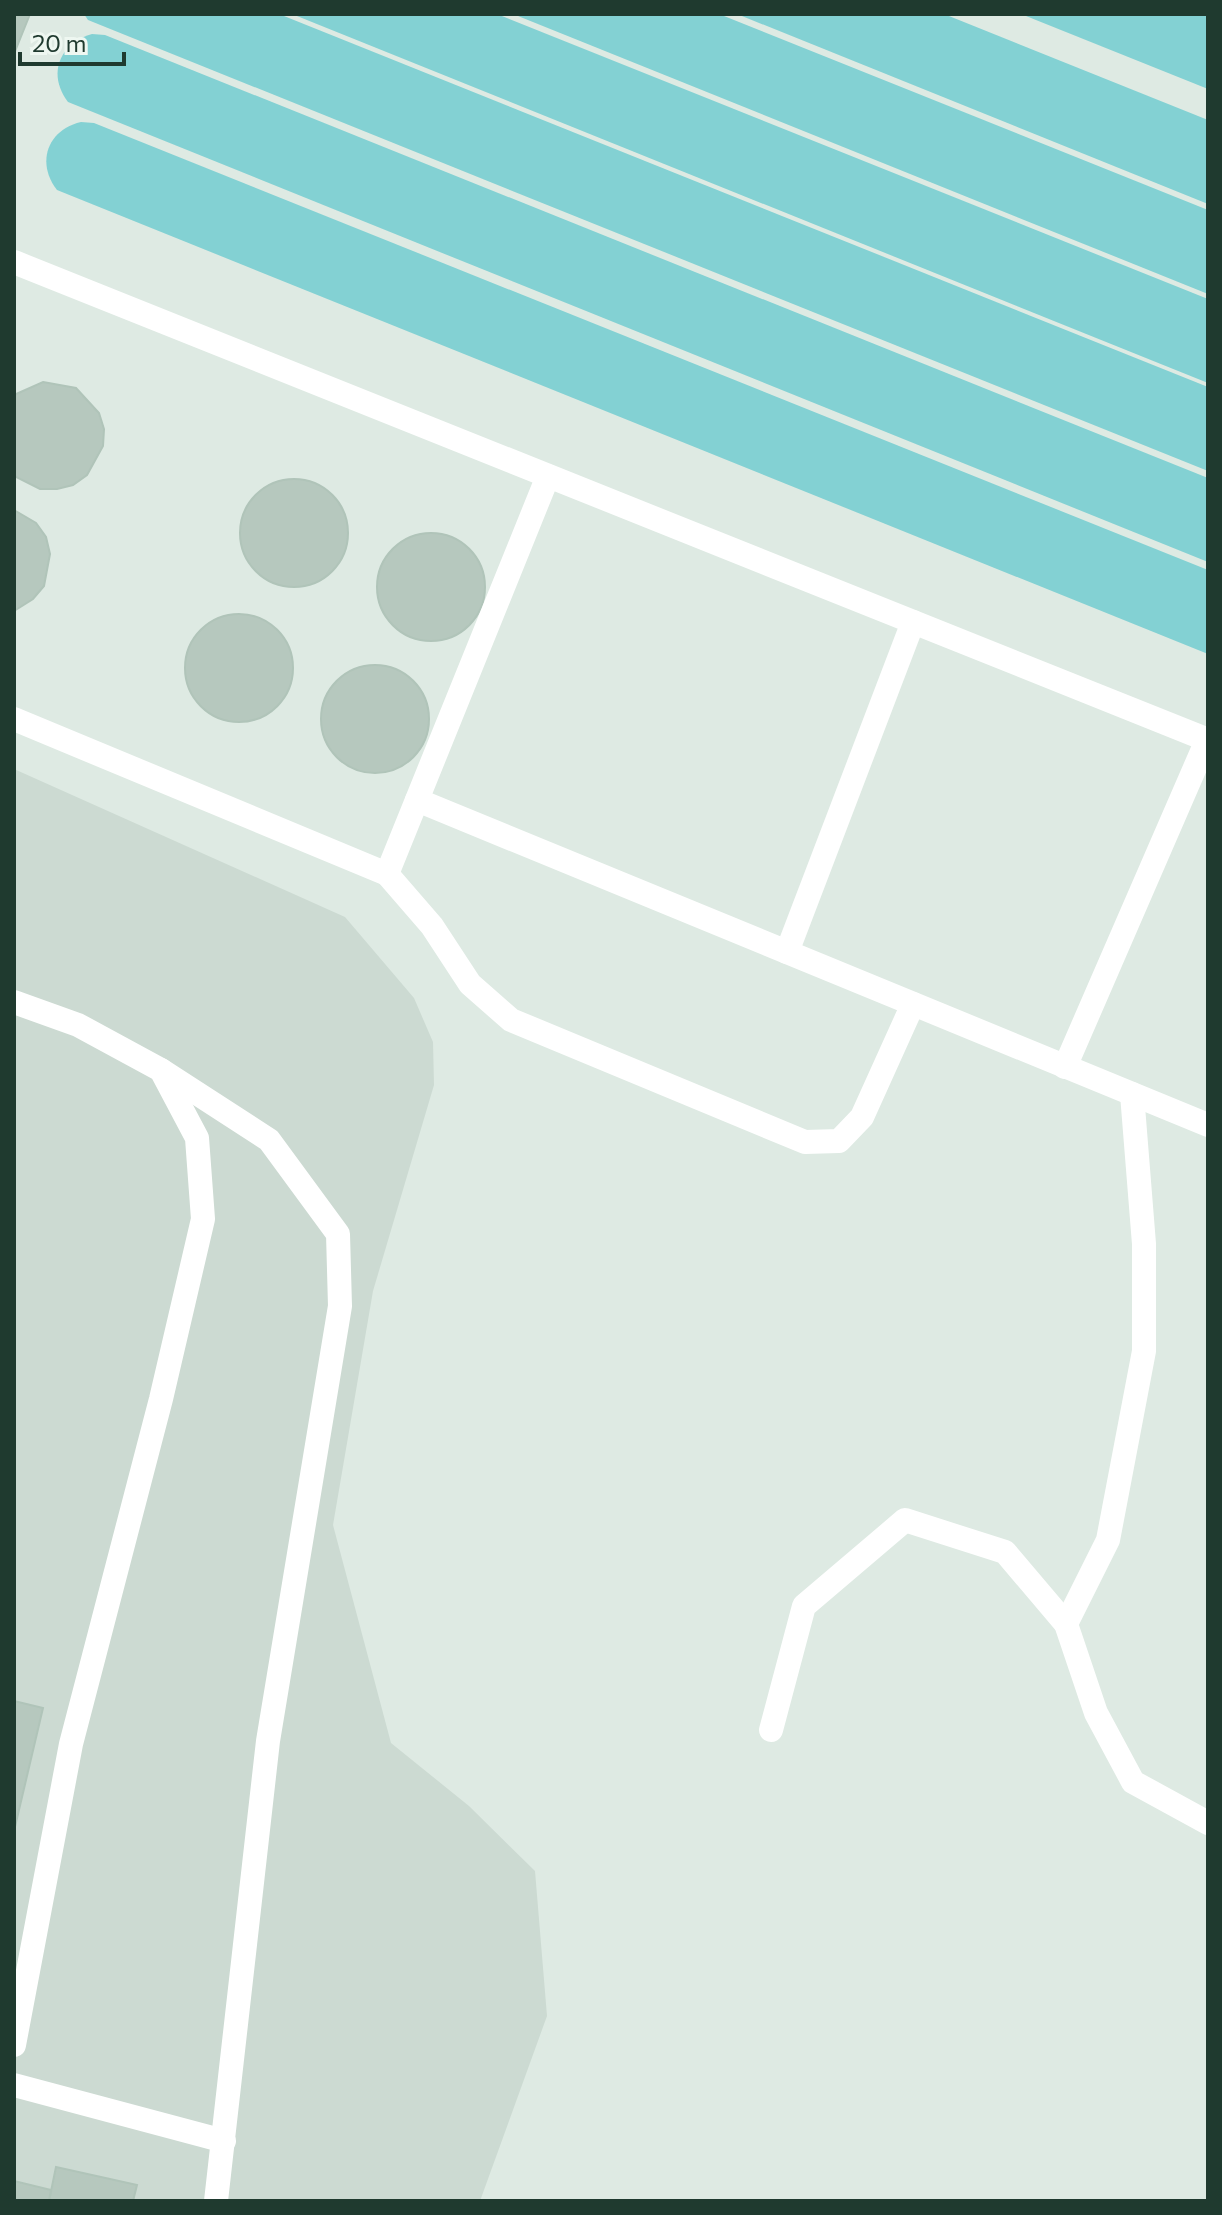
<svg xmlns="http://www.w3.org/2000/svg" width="1222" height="2215" font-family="Commissioner,sans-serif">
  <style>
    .built { fill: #ccdad2 }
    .water { fill: #83d1d3 }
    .building { fill: #b6c8be; stroke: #b0c4b9; stroke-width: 2 }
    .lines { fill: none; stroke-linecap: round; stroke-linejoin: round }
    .minor { stroke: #fff; stroke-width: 24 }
  </style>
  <rect width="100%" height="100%" fill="#deeae3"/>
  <!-- built -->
  <path class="built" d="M14,769l331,148 69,81 19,44 1,43 -61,206 -40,234 58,218 78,63 66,65 12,145 -67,185h-466z"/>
  <!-- water -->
  <g class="water">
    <path d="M84,14h195l929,373v84l-1120,-451z"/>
    <path d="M292,14h205l711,285v84z"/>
    <path d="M513,14h206l489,196v84z"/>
    <path d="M737,14h207l264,106v84z"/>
    <path d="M1021,14h187v75z"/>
    <path d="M92,34l13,1 1103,443v84l-1140,-460c-21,-28 -9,-58 24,-68z"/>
    <path d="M81,122l13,1 1114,447v84l-1151,-464c-21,-27 -10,-60 24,-68z"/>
  </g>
  <!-- building -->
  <g class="building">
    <path d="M14,14h16l-16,40z"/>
    <path d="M43,382l33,6 23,25 5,16 -1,17 -16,29 -14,10 -16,4h-17l-26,-13v-81z"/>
    <circle cx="294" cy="533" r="54"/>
    <path d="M14,510l22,13 10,14 4,17 -6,32 -11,13 -19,12z"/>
    <circle cx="431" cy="587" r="54"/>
    <circle cx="239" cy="668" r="54"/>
    <circle cx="375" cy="719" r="54"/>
    <path d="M14,1701l29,7 -29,123z"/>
    <path d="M56,2167l81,18 -4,16h-84z"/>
    <path d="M14,2181l37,9 -2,11h-35z"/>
  </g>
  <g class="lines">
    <!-- minor -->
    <g class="minor">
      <path d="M14,262l1194,478"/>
      <path d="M14,719l373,155 161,-398"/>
      <path d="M417,800l791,325"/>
      <path d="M387,874l45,52 38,58 41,36 294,122 34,-1 23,-24 51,-113"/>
      <path d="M787,952l126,-330"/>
      <path d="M14,1002l64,23 83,45 36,68 6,81 -42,180 -90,345 -57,301"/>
      <path d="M1065,1067l142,-327"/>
      <path d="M161,1070l108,70 69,94 2,72 -72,435 -52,460"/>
      <path d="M1066,1624l42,-84 36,-189v-107l-12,-150"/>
      <path d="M771,1730l33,-124 101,-86 100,32 61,72 30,89 37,69 75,41"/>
      <path d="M14,2085l210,56"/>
    </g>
  </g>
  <!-- border -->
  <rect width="1222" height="2215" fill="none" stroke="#1f3a2f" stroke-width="32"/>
  <!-- scale -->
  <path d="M20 52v12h104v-12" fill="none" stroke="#1f3a2f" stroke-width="4"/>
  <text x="32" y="52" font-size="24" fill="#1f3a2f" stroke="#eef7f1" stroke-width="6" paint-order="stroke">20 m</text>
</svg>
